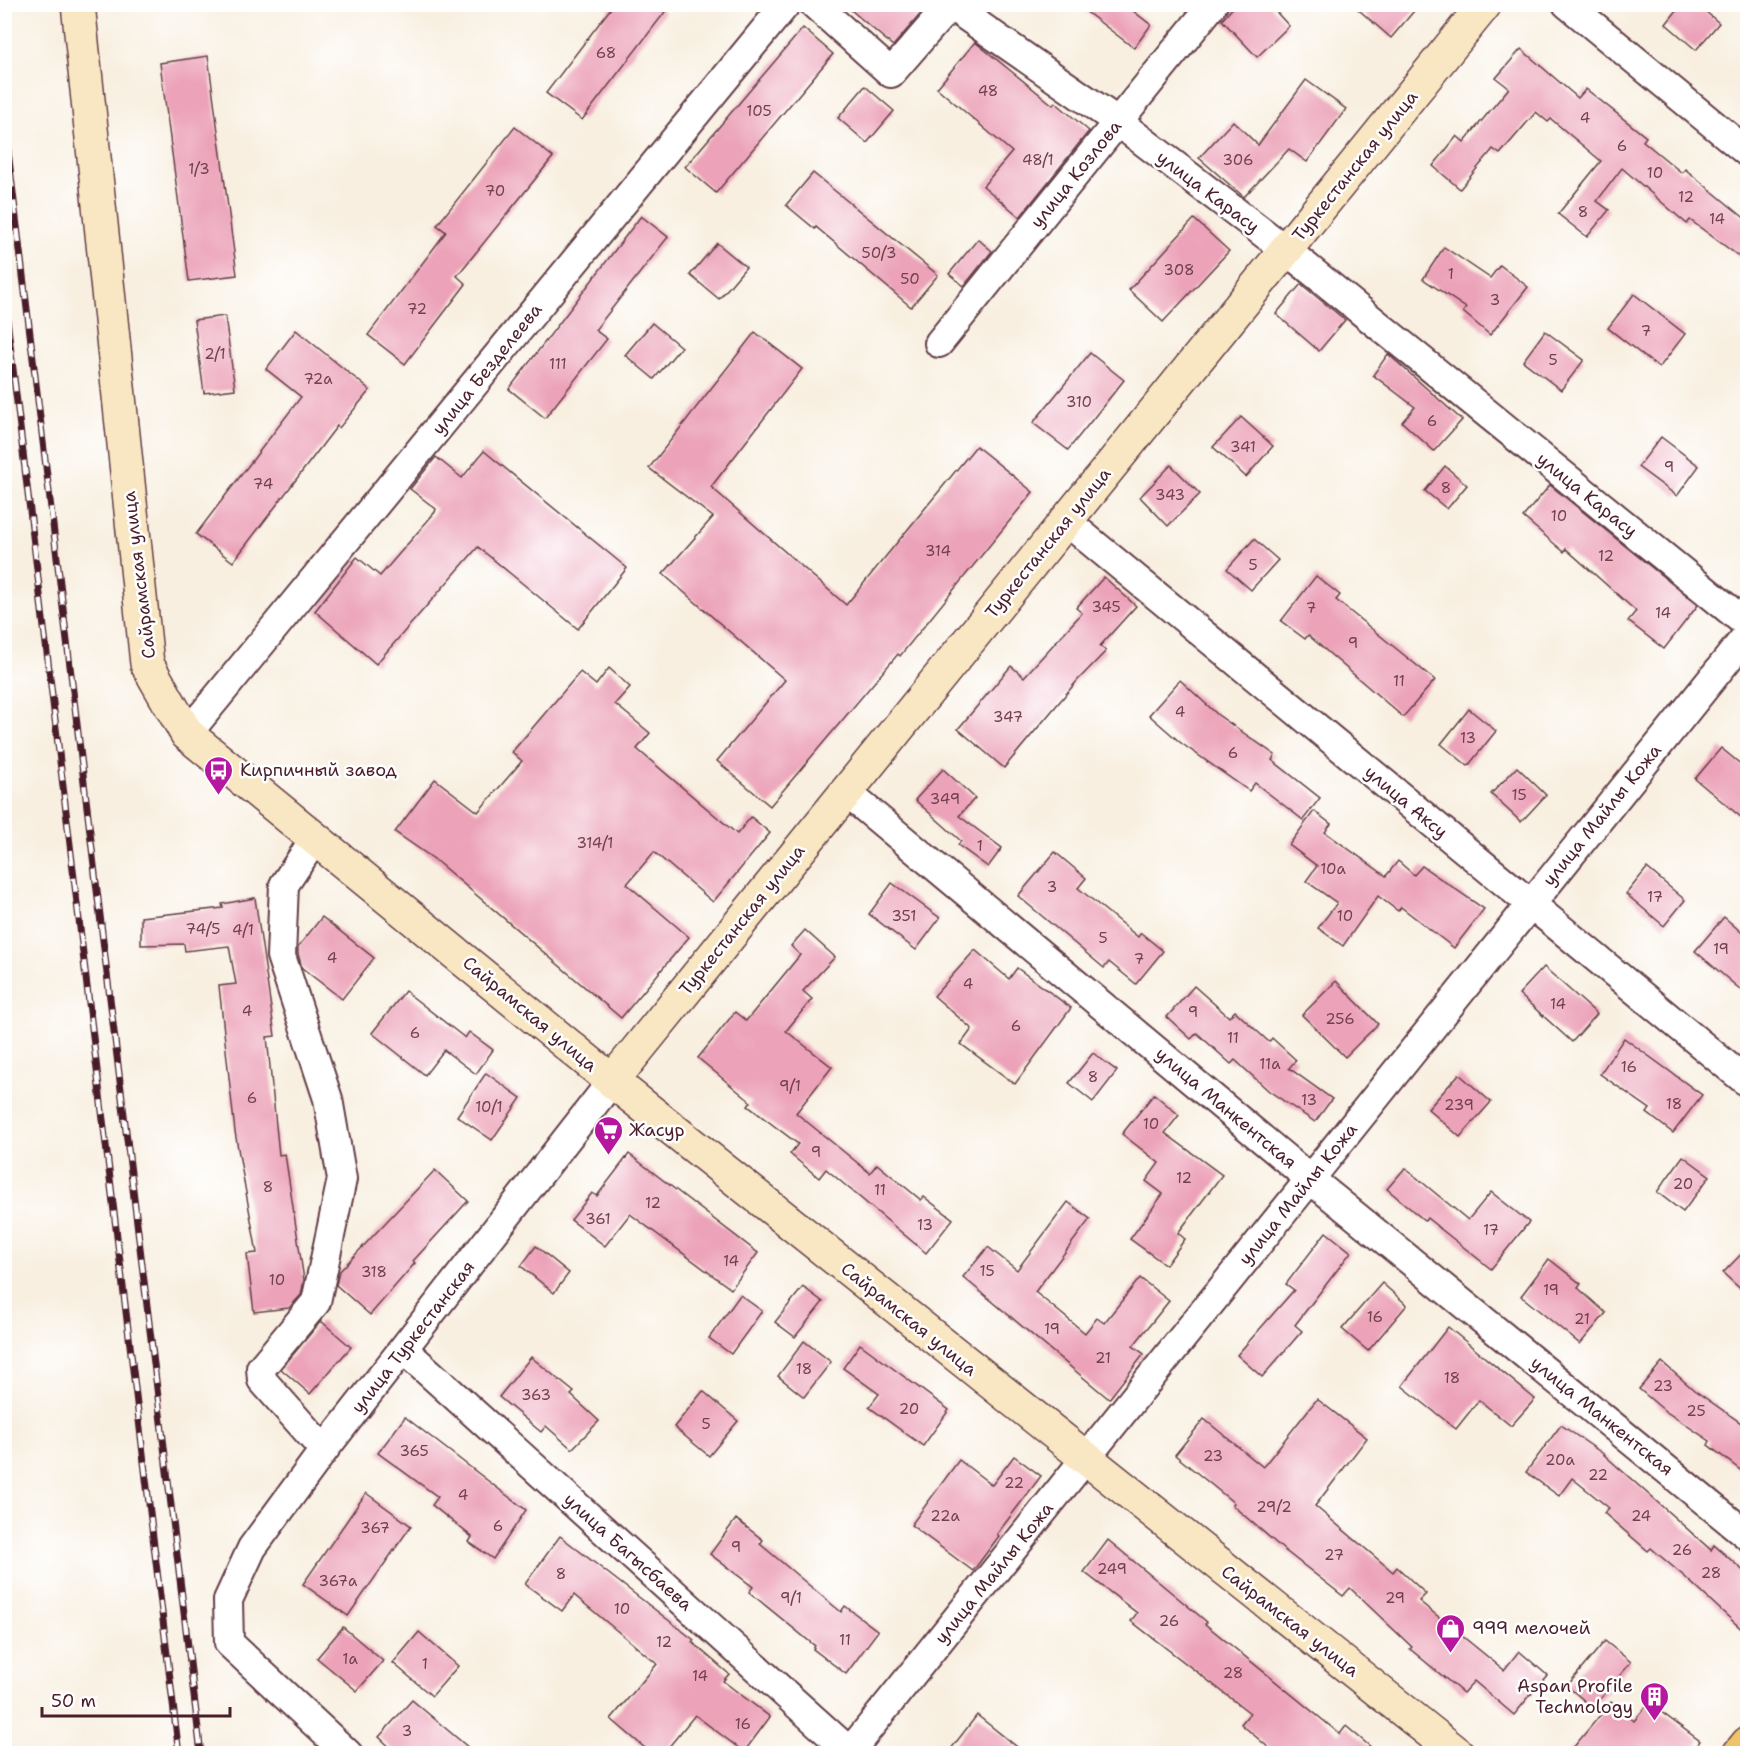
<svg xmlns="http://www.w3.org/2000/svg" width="1752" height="1758" font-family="'Shantell Sans',sans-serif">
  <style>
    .building { fill: #eca3b9 }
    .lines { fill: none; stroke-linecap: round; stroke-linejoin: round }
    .street-casing { stroke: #643e46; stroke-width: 32 }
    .secondary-casing { stroke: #643e46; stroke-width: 36 }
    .primary-casing { stroke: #643e46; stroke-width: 36 }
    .street { stroke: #fff; stroke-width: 28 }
    .secondary { stroke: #f9e7c3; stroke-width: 33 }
    .primary { stroke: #efc469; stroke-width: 33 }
    .rail-casing { stroke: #4a1f2b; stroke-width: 7 }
    .rail { stroke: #fff; stroke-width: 4.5; stroke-dasharray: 14; stroke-linecap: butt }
    .labels { text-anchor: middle; stroke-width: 5; stroke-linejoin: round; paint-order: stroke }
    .number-label { font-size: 15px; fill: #72404e }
    .street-label { font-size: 18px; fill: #4a1f2b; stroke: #fff }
    .poi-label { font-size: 18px; fill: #4a1f2b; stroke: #fff; text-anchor: start }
  </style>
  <rect width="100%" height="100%" fill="#fff"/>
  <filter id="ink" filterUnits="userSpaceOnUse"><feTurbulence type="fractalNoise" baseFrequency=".0167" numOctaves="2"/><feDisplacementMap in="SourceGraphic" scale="12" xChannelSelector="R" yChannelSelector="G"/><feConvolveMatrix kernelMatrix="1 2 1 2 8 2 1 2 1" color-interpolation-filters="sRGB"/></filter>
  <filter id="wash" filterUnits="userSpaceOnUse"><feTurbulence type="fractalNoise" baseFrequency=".008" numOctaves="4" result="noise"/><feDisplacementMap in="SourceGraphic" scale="24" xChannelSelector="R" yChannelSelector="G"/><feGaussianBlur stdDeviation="1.35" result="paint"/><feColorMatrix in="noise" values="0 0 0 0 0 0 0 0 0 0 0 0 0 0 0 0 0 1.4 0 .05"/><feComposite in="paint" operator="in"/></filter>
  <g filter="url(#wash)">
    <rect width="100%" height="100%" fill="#f8efe0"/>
    <g id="blocks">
      <!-- building -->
      <g class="building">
        <path d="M614,4h40l11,8 -83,108 -36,-27z"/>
        <path d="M844,4h85l-36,42z"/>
        <path d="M1076,4h48l27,21 -17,23z"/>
        <path d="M1236,4h33l20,22 -32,31 -35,-37z"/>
        <path d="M1352,4h68l-29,34z"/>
        <path d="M1682,4h15l22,19 -23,27 -30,-26z"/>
        <path d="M803,28l30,26 -117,139 -31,-26z"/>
        <path d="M975,42l78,63 2,-3 34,29 -69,86 -37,-31 29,-34 -75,-64z"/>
        <path d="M1521,49l57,49 8,-9 60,48 -3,4 39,32 3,-4 63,52v42l-58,-43 -3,4 -65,-56 -25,33 12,9 -22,27 -29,-23 43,-53 -50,-42 -3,3 -12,-10 -36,42 -7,-5 -33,40 -27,-23 24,-30 7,6 45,-54 -13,-10z"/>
        <path d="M208,56l29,219 -48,6 -29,-218z"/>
        <path d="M1306,80l40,29 -39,53 -18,-13 -45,48 -45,-39 34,-37 25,24z"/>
        <path d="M865,86l29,25 -27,32 -29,-25z"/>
        <path d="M515,127l38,30 -96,119 9,8 -61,80 -37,-29 78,-103 -9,-7z"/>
        <path d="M813,173l125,102 -27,32 -95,-80 -1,2 -29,-24z"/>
        <path d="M641,216l27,21 -73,93 12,9 -62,79 -36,-29z"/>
        <path d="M1194,219l35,32 -66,71 -34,-32z"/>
        <path d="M978,239l14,12 -28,35 -15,-12z"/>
        <path d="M717,243l29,24 -27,32 -29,-24z"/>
        <path d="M1444,247l46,31 10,-13 28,22 -38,48 -27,-23 3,-4 -43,-29z"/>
        <path d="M1301,284l44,36 -26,31 -43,-37z"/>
        <path d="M1634,294l51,40 -26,34 -51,-40z"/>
        <path d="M225,316l10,73 -31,4 -10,-73z"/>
        <path d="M652,323l29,24 -27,32 -29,-24z"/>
        <path d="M296,330l74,60 -31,38 -2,-2 -104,136 -37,-28 105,-137 -35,-28z"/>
        <path d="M1545,331l39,29 -23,30 -38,-29z"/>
        <path d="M755,332l47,37 -91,118 135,118 130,-159 57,46 -133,164 -2,-2 -128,152 -53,-45 68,-81 -122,-106 50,-57 -64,-49z"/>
        <path d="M1090,353l34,27 -56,70 -35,-27z"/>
        <path d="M1388,354l74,66 -28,31 -32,-29 13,-15 -42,-32z"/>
        <path d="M1241,417l32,29 -27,31 -33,-30z"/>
        <path d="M1661,437l38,29 -22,30 -39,-29z"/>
        <path d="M484,451l143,117 -49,61 -100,-82 -102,117 -61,-53 42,-54 23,19 55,-64 1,-3 -26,-20 26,-32 26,21z"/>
        <path d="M1171,465l29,29 -32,32 -28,-29z"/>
        <path d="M1445,466l22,19 -20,24 -22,-18z"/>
        <path d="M1550,485l148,120 -34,44 -36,-28 8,-10 -70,-62 -2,3 -41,-35z"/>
        <path d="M1254,539l24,21 -27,30 -24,-21z"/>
        <path d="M1316,576l24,19 -4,5 99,80 -32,37 -95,-82 -3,4 -24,-18z"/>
        <path d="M1104,577l32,29 -36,40 6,5 -29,30 -73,87 -46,-39 53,-63 13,11 58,-64 -6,-5z"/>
        <path d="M609,668l21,19 -15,17 35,29 -13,16 100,85 14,-17 19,16 -57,69 -59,-50 -27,32 62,53 -68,81 -187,-159 -39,-27 40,-53 43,33 44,-51 -10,-9 68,-80 16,13z"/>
        <path d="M1180,680l38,35 57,40 -3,5 48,38 -17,22 -48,-37 -6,8 -68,-48 -32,-28z"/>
        <path d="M1469,709l27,22 -28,35 -27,-22z"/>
        <path d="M1721,748l27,22v53l-53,-44z"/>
        <path d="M1517,767l29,28 -25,27 -30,-28z"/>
        <path d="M943,769l32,29 -16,18 43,32 -14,19 -30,-22 3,-4 -46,-41z"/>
        <path d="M1314,811l17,13 -6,8 61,44 12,-15 16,14 8,-9 62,43 -30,39 -53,-41 -3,4 -20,-15 -35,50 -25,-18 19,-25 -31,-22 11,-15 -28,-21z"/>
        <path d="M1055,852l31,26 -8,10 60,49 3,-4 22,18 -27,33 -27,-22 -5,6 -86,-72z"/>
        <path d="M1647,868l38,32 -21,26 -38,-32z"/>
        <path d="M892,883l48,35 -24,32 -47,-36z"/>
        <path d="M255,898l20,138 -8,1 12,118 6,-1 19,126 -3,15 -12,13 -35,4 -7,-58 10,-1 -22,-121 -16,-146 17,-2 -7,-38 -44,5 -1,-7 -43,1v-28l82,-9 -1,-4z"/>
        <path d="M322,917l52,41 -32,41 -40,-31 -4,-14v-7z"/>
        <path d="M1724,917l24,21v58l-53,-45z"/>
        <path d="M805,930l30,27 -32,34 9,8 -26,32 46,36 -36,46 74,60 7,-9 44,36 3,-3 29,22 -27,34 -100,-84 -7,9 -29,-24 8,-10 -50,-38 3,-4 -53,-44 37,-46 11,9 54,-66 -9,-9z"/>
        <path d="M975,950l34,29 8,-11 54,40 -56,76 -54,-40 11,-15 -38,-33z"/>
        <path d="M1544,967l53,47 -25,28 -53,-48z"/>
        <path d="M1336,981l42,43 -33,33 -43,-42z"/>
        <path d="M1194,986l35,31 6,-6 34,31 3,-4 24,22 -7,8 43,31 -17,23 -46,-31 -34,-31 -4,4 -34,-31 -6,6 -24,-22z"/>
        <path d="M405,991l60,47 4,-6 24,18 -17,24 -32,-24 -19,25 -53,-42z"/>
        <path d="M1624,1038l78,57 -29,38 -26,-20 3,-4 -50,-35z"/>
        <path d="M1093,1053l24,18 -24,31 -24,-19z"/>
        <path d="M486,1073l35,25 -29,42 -35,-24z"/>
        <path d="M1459,1074l32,28 -31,35 -32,-28z"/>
        <path d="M1154,1094l25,21 -14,18 57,42 -44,58 7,6 -19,26 -36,-26 33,-45 -17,-13 13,-18 -37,-29z"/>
        <path d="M629,1154l129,99 -27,36 -101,-75 -25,32 -34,-26 21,-27 5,3z"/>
        <path d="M1683,1156l27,20 -27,36 -26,-20z"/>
        <path d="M1405,1168l63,52 23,-28 38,30 -38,47 -64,-51 -2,3 -38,-32z"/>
        <path d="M435,1170l33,31 -55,60 2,2 -45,52 -34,-30 3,-13z"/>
        <path d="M1068,1202l22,17 -55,73 50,41 12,-15 7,5 36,-45 29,23 -36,45 11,8 -35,45 -146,-122 25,-30 29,23z"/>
        <path d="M1326,1232l25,20 -56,73 7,6 -40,46 -25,-22 57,-65 -8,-6z"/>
        <path d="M536,1246l33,27 -15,20 -33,-27z"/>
        <path d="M1748,1247v49l-25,-23z"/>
        <path d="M1549,1259l32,25 -3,4 28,25 -26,31 -59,-48z"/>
        <path d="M1382,1283l25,22 -39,46 -26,-22z"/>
        <path d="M803,1287l20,15 -28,35 -20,-15z"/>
        <path d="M740,1295l22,16 -31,43 -22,-16z"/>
        <path d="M321,1321l30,26 -41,47 -29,-25z"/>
        <path d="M1448,1327l87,72 -24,27 -32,-26 -23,29 -54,-43z"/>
        <path d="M804,1341l27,21 -27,35 -26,-21z"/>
        <path d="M860,1344l89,66 -26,36 -54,-39 10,-13 -36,-26z"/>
        <path d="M531,1357l43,35 -3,3 28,26 -27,28 -26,-23 -5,6 -42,-35z"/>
        <path d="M1662,1362l32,28 54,38v48l-40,-31 2,-4 -45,-30 -26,-22z"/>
        <path d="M703,1391l35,30 -29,35 -35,-29z"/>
        <path d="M1317,1399l50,39 -52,68 78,66 4,-5 29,27 -7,7 85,69 15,-19 28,24 -33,40 -40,-34 -11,12 -53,-44 2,-2 -62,-59 -7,8 -60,-47 -51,-44 2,-2 -59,-48 29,-36 59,48z"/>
        <path d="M405,1417l121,93 -33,49 -24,-17 3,-5 -40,-32 6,-8 -60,-44z"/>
        <path d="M1561,1425l41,28 109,97 3,-5 34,30v60l-62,-57 -35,-30 -3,3 -44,-38 5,-5 -37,-30 -13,18 -33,-24z"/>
        <path d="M1014,1456l27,20 -44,58 2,2 -26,35 -62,-46 48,-65 33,25z"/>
        <path d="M366,1493l45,33 -63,90 -45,-32z"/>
        <path d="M736,1519l27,21 -3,4 81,68 4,-6 33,25 -32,43 -33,-25 2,-3 -66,-54 4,-5 -43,-33z"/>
        <path d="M560,1536l134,104 -2,2 37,32 -6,7 47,36 -26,35 -49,-37 -32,39h-11l-41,-35 46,-55 -83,-69 -12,16 -37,-27z"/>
        <path d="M1108,1540l99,82 -2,2 135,110 6,-8 33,28h-103l-35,-30 9,-11 -119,-92 6,-8 -53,-41z"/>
        <path d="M343,1627l40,34 -26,30 -40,-33z"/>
        <path d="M419,1632l39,34 -26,30 -39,-33z"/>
        <path d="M1605,1641l26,21 -38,46 -26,-22z"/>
        <path d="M412,1700l64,54h-79l-18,-17z"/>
        <path d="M1611,1702l23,19 15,-18 51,38 -9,13h-123z"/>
        <path d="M977,1715l49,39h-79z"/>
      </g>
    </g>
  </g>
  <g filter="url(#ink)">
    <use href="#blocks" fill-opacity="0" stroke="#643e46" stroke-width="1.5"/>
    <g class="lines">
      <defs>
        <g id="street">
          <path d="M814,4l77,69 59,-68 168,117 169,129 461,374"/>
          <path d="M1567,4l181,149"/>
          <path d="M939,343l274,-339"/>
          <path d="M1066,521l682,562"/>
          <path d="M187,734l599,-730"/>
          <path d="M846,792l464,387 438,357"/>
          <path d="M316,837l-32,48 -3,71 47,143 14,80 -26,123 -55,66 1,12 62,70"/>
          <path d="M404,1350l448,404"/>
          <path d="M348,1754l-119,-111 -1,-43 24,-52 72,-98 288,-369"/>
          <path d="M848,1754l900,-1120"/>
        </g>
        <g id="secondary">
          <path d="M78,4l69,660 40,70 425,347 846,673"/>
          <path d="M612,1081l873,-1077"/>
        </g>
        <path id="primary" d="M1739,1754l9,-11"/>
      </defs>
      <!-- street casing -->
      <use href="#street" class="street-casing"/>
      <!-- secondary casing -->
      <use href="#secondary" class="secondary-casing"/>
      <!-- primary casing -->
      <use href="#primary" class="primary-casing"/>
      <!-- street -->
      <use href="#street" class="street"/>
      <!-- secondary -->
      <use href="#secondary" class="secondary"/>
      <!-- primary -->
      <use href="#primary" class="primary"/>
      <defs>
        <g id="rail">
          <path d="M4,118l197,1636"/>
          <path d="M4,294l175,1460"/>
        </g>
      </defs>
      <!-- rail casing -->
      <use href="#rail" class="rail-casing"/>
      <!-- rail -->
      <use href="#rail" class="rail"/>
    </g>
  </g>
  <!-- icons -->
  <defs>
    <symbol id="bus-pin" viewBox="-11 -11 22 30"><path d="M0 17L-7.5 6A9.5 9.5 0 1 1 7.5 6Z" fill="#b5179e" stroke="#fff"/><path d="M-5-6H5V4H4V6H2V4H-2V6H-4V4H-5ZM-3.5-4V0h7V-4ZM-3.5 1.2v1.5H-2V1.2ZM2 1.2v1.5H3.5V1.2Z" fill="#fff"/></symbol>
    <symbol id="supermarket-pin" viewBox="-11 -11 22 30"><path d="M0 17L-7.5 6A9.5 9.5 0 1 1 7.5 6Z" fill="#b5179e" stroke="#fff"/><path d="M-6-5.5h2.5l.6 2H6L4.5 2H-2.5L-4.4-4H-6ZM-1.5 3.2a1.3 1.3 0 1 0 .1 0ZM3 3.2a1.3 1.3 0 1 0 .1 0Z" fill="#fff"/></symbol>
    <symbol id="shop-pin" viewBox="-11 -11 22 30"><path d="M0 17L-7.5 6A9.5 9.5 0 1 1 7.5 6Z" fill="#b5179e" stroke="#fff"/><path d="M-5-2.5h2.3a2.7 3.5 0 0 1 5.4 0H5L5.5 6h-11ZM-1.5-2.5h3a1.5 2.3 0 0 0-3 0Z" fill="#fff"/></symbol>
    <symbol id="building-pin" viewBox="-11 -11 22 30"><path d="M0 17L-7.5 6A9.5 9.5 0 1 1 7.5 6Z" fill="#b5179e" stroke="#fff"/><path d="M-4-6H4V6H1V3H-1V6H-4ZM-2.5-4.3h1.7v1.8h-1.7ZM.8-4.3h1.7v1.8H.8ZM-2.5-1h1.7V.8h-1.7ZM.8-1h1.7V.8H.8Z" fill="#fff"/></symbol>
  </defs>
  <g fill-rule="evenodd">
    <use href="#bus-pin" x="202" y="754" width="33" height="45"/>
    <use href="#supermarket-pin" x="592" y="1114" width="33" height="45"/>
    <use href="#shop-pin" x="1434" y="1612" width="33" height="45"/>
    <use href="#building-pin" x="1638" y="1680" width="33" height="45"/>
  </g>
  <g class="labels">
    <!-- number labels -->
    <g class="number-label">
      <text x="606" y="58">68</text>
      <text x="988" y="96">48</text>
      <text x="759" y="116">105</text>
      <text x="1585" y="123">4</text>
      <text x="1622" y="151">6</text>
      <text x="1038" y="165">48/1</text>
      <text x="1238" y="165">306</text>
      <text x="199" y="174">1/3</text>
      <text x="1655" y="178">10</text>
      <text x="495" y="196">70</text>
      <text x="1686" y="202">12</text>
      <text x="1583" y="217">8</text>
      <text x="1717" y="224">14</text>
      <text x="879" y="258">50/3</text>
      <text x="1179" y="275">308</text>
      <text x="1451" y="279">1</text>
      <text x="910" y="284">50</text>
      <text x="1495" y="305">3</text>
      <text x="417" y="314">72</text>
      <text x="1646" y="336">7</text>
      <text x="215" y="359">2/1</text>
      <text x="1553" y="365">5</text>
      <text x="558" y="369">111</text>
      <text x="318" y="384">72а</text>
      <text x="1079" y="407">310</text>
      <text x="1432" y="426">6</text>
      <text x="1243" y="452">341</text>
      <text x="1669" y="472">9</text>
      <text x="263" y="489">74</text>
      <text x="1446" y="493">8</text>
      <text x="1170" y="500">343</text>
      <text x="1559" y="521">10</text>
      <text x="938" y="556">314</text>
      <text x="1606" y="561">12</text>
      <text x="1253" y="570">5</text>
      <text x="1106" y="612">345</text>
      <text x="1311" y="613">7</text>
      <text x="1663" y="618">14</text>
      <text x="1353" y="648">9</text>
      <text x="1399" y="686">11</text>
      <text x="1180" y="717">4</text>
      <text x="1008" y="722">347</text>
      <text x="1468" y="743">13</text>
      <text x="1233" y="758">6</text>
      <text x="1519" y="800">15</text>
      <text x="945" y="804">349</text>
      <text x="595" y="848">314/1</text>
      <text x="980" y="851">1</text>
      <text x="1333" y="874">10а</text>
      <text x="1052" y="892">3</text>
      <text x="1655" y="902">17</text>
      <text x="904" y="921">351</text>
      <text x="1345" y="921">10</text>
      <text x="203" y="934">74/5</text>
      <text x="243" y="935">4/1</text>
      <text x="1103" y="943">5</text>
      <text x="1721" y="954">19</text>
      <text x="332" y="963">4</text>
      <text x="1139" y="964">7</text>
      <text x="968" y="989">4</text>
      <text x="1558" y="1009">14</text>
      <text x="247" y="1016">4</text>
      <text x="1193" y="1017">9</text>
      <text x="1340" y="1024">256</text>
      <text x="1016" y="1031">6</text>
      <text x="415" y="1038">6</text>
      <text x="1233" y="1043">11</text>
      <text x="1270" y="1069">11а</text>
      <text x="1629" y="1072">16</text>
      <text x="1093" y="1082">8</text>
      <text x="790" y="1091">9/1</text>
      <text x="252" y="1103">6</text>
      <text x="1309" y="1105">13</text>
      <text x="1674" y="1109">18</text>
      <text x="1459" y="1110">239</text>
      <text x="489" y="1112">10/1</text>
      <text x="1151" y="1129">10</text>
      <text x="816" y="1157">9</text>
      <text x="1184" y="1183">12</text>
      <text x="1683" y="1189">20</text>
      <text x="268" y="1192">8</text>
      <text x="880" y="1195">11</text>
      <text x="653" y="1208">12</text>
      <text x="598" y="1224">361</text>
      <text x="925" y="1230">13</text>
      <text x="1491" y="1235">17</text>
      <text x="731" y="1266">14</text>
      <text x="987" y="1276">15</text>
      <text x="374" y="1277">318</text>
      <text x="277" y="1285">10</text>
      <text x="1551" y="1295">19</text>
      <text x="1375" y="1322">16</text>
      <text x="1582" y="1324">21</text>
      <text x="1052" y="1334">19</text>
      <text x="1103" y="1363">21</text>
      <text x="804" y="1374">18</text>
      <text x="1452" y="1383">18</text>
      <text x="1663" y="1391">23</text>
      <text x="536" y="1400">363</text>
      <text x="909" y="1414">20</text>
      <text x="1696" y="1416">25</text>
      <text x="706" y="1429">5</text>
      <text x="414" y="1456">365</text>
      <text x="1213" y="1461">23</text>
      <text x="1560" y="1465">20а</text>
      <text x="1598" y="1480">22</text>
      <text x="1014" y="1488">22</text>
      <text x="463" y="1500">4</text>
      <text x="1274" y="1512">29/2</text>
      <text x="945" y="1521">22а</text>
      <text x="1641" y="1521">24</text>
      <text x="498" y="1531">6</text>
      <text x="375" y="1533">367</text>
      <text x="736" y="1552">9</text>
      <text x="1682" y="1555">26</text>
      <text x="1334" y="1560">27</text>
      <text x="1112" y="1574">249</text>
      <text x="1711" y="1578">28</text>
      <text x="561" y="1579">8</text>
      <text x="338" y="1586">367а</text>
      <text x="791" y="1603">9/1</text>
      <text x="1395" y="1603">29</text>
      <text x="622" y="1614">10</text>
      <text x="1169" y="1626">26</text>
      <text x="845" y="1645">11</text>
      <text x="664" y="1647">12</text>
      <text x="350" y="1664">1а</text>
      <text x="425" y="1669">1</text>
      <text x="1233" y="1678">28</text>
      <text x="700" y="1681">14</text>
      <text x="743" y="1729">16</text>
      <text x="407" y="1736">3</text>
    </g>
    <!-- street labels -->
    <g class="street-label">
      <text transform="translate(1355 166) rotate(-51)" y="6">Туркестанская улица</text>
      <text transform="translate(1076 174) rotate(-51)" y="6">улица Козлова</text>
      <text transform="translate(1208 192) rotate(37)" y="6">улица Карасу</text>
      <text transform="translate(487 369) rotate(-51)" y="6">улица Безделеева</text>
      <text transform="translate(1587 495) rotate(39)" y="6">улица Карасу</text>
      <text transform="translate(1048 543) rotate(-51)" y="6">Туркестанская улица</text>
      <text transform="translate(139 575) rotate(-97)" y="6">Сайрамская улица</text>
      <text transform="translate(1406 802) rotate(40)" y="6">улица Аксу</text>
      <text transform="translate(1602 815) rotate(-51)" y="6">улица Майлы Кожа</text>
      <text transform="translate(742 920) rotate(-51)" y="6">Туркестанская улица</text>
      <text transform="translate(530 1014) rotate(40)" y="6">Сайрамская улица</text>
      <text transform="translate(1226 1108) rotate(40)" y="6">улица Манкентская</text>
      <text transform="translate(1298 1194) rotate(-51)" y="6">улица Майлы Кожа</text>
      <text transform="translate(909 1319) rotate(39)" y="6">Сайрамская улица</text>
      <text transform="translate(413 1337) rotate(-52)" y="6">улица Туркестанская</text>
      <text transform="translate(1602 1416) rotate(39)" y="6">улица Манкентская</text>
      <text transform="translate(628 1552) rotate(42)" y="6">улица Багысбаева</text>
      <text transform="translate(994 1573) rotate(-51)" y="6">улица Майлы Кожа</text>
      <text transform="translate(1290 1621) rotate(38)" y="6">Сайрамская улица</text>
    </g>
    <!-- poi labels -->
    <g class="poi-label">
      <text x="240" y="776">Кирпичный завод</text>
      <text x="629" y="1136">Жасур</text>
      <text x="1472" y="1634">999 мелочей</text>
      <text x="1633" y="1692" text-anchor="end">Aspan Profile<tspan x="1633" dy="21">Technology</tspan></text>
    </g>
  </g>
  <!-- margin -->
  <rect width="1752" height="1758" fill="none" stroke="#fff" stroke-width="24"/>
  <!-- scale -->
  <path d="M42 1707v9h188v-9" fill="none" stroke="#4a1f2b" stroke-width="3"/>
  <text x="51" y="1707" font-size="18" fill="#4a1f2b" stroke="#ffffff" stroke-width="4.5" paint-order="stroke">50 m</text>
</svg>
